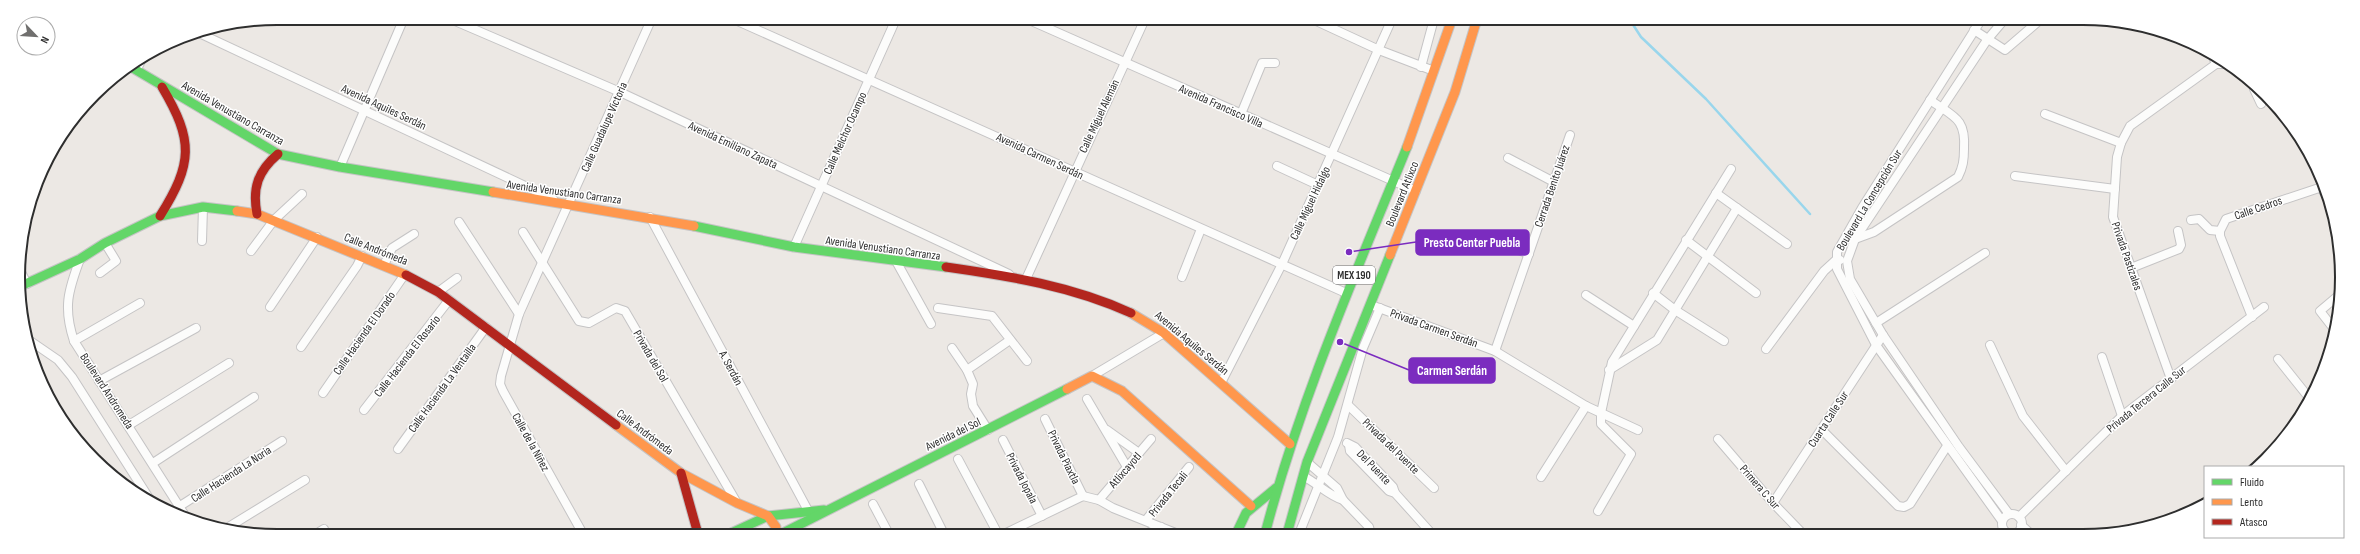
<svg xmlns="http://www.w3.org/2000/svg" width="2360" height="554" font-family="'Sofia Sans Condensed',sans-serif">
  <style>
    .lines { fill: none; stroke-linecap: round; stroke-linejoin: round }
    .stream { stroke: #99d6ec; stroke-width: 2.5 }
    .street-casing { stroke: #c5c4c5; stroke-width: 10 }
    .fast-casing { stroke: #c5c4c5; stroke-width: 11 }
    .slow-casing { stroke: #c5c4c5; stroke-width: 11 }
    .jam-casing { stroke: #c5c4c5; stroke-width: 11 }
    .street { stroke: #fcfcfb; stroke-width: 8 }
    .fast { stroke: #63d668; stroke-width: 9 }
    .slow { stroke: #ff974d; stroke-width: 9 }
    .jam { stroke: #b3261e; stroke-width: 9 }
    .labels { text-anchor: middle; stroke-width: 3; stroke-linejoin: round; paint-order: stroke }
    .shield { fill: #fff; stroke: #6d6d6d; stroke-width: 1 }
    .shield-label { font-size: 11px; font-weight: bold; fill: #2e2e2e }
    .street-label { font-size: 12px; fill: #2e2e2e; stroke: #fff }
    .rim { fill: none; stroke: #2e2e2e; stroke-width: 2 }
    .leader { fill: none; stroke: #7b2cbf; stroke-width: 1.5 }
    .callout-dot { fill: #7b2cbf; stroke: #fff; stroke-width: 1.5 }
    .callout { fill: #7b2cbf; stroke: #7b2cbf; stroke-width: 1.5 }
    .callout-label { font-size: 13px; text-anchor: middle; font-weight: bold; fill: #fff }
  </style>
  <rect width="100%" height="100%" fill="#ece8e4"/>
  <g class="lines">
    <!-- stream -->
    <path class="stream" d="M1630,20l11,17 65,62 104,115"/>
    <defs>
      <g id="street">
        <path d="M448,18l172,74 389,182"/>
        <path d="M608,19v-1"/>
        <path d="M733,19l613,274"/>
        <path d="M1027,19l389,172"/>
        <path d="M1312,19l67,31 55,21"/>
        <path d="M1981,20l-119,188 -25,44v17l39,76 126,176"/>
        <path d="M2004,20l-17,20 -132,199 -8,22 3,18 33,56 76,112 50,67"/>
        <path d="M1974,30l31,20 35,-30"/>
        <path d="M199,33l354,166"/>
        <path d="M2211,52l5,12"/>
        <path d="M1421,67l13,-48"/>
        <path d="M137,69l4,-8"/>
        <path d="M2254,89l7,15"/>
        <path d="M1241,114l21,-51h13"/>
        <path d="M2045,114l76,29"/>
        <path d="M1508,158l46,24"/>
        <path d="M1277,166l41,19"/>
        <path d="M340,167l64,-149"/>
        <path d="M2015,176l100,13"/>
        <path d="M2320,187l6,8"/>
        <path d="M1716,193l71,51"/>
        <path d="M650,217l161,299"/>
        <path d="M2191,220l8,-1 11,11 10,1"/>
        <path d="M459,222l60,92"/>
        <path d="M523,232l56,89 10,2 27,-15 9,3 112,192"/>
        <path d="M1485,237l44,17"/>
        <path d="M1855,239l19,-7 84,-55c5,-10 6,-17 6,-28 2,-31 -10,-32 -34,-49"/>
        <path d="M1686,240l70,53"/>
        <path d="M202,241l1,-34"/>
        <path d="M794,247l102,-228"/>
        <path d="M251,251l23,-31 28,-26"/>
        <path d="M80,259c-12,32 -17,49 -6,82l110,173"/>
        <path d="M896,261l35,63"/>
        <path d="M384,265l8,-17 22,-14"/>
        <path d="M2131,268l48,-19 2,-4 -3,-14"/>
        <path d="M20,270l7,14"/>
        <path d="M100,273l16,-12 -11,-18"/>
        <path d="M1182,277l19,-48"/>
        <path d="M1026,279l119,-260"/>
        <path d="M438,292l19,-14"/>
        <path d="M1653,293l22,17 49,31"/>
        <path d="M1586,295l48,31"/>
        <path d="M1371,305l124,46 91,55 52,24"/>
        <path d="M270,307l47,-70"/>
        <path d="M938,308l54,8 35,45"/>
        <path d="M2252,317l-32,-81v-5l6,-12 96,-32"/>
        <path d="M1876,323l109,-70"/>
        <path d="M2334,329l-14,-18 19,-16"/>
        <path d="M26,338l32,22 14,17 80,126"/>
        <path d="M74,341l66,-38"/>
        <path d="M1990,345l33,71 43,55"/>
        <path d="M301,347l56,-81 5,-10"/>
        <path d="M952,348l15,22 6,14 -2,10 2,12 15,24"/>
        <path d="M1766,349l58,-78 12,-11h4"/>
        <path d="M1495,351l75,-216"/>
        <path d="M2102,357l20,59"/>
        <path d="M2278,359l32,40"/>
        <path d="M967,370l43,-30"/>
        <path d="M1609,370l48,-30 80,-132"/>
        <path d="M1092,376l72,-43"/>
        <path d="M2171,379l-58,-162 4,-60 4,-14 9,-17 86,-62h9"/>
        <path d="M99,381l97,-53"/>
        <path d="M1221,383l61,-119 110,-245"/>
        <path d="M323,393l82,-119"/>
        <path d="M1087,399l40,68"/>
        <path d="M1348,405l86,83"/>
        <path d="M364,410l85,-110"/>
        <path d="M1045,419l38,77"/>
        <path d="M129,425l100,-62"/>
        <path d="M1107,430l32,23"/>
        <path d="M1822,430l76,76 6,1 6,-3 37,-58"/>
        <path d="M1718,439l55,64 30,31"/>
        <path d="M1003,440l39,76"/>
        <path d="M1347,443l8,4 38,40 2,6"/>
        <path d="M1349,445l1,6 39,40 6,2 37,41"/>
        <path d="M398,449l88,-122"/>
        <path d="M958,459l40,75"/>
        <path d="M1307,462l30,26 6,12 26,27 2,7"/>
        <path d="M153,463l101,-66"/>
        <path d="M1303,476c14,7 26,20 40,24"/>
        <path d="M1541,477l45,-71"/>
        <path d="M919,484l25,50"/>
        <path d="M1083,496l16,4 14,8 65,26"/>
        <path d="M1099,500l52,-61"/>
        <path d="M1773,503l110,-168"/>
        <path d="M873,504l16,30"/>
        <path d="M180,506l102,-65"/>
        <path d="M1598,511l33,-57 -30,-30v-11l11,-51 119,-193"/>
        <circle cx="2012" cy="524" r="10"/>
        <path d="M2019,517l103,-101 142,-109"/>
        <path d="M1146,520l43,-53"/>
        <path d="M2021,525l10,9"/>
        <path d="M227,528l78,-48"/>
        <path d="M316,534l8,-5"/>
        <path d="M583,534l-80,-143 -3,-7 1,-8 18,-62 133,-296"/>
        <path d="M1004,534l79,-38"/>
        <path d="M1145,534l16,-7"/>
        <path d="M1299,534l39,-97 25,-89 17,-40"/>
        <path d="M2116,534l4,-1"/>
      </g>
      <g id="fast">
        <path d="M131,67l147,87 62,13 153,25"/>
        <path d="M694,226l100,21 152,20"/>
        <path d="M21,286l59,-27 25,-16 55,-27 43,-9 34,4"/>
        <path d="M729,534l39,-18 56,-6"/>
        <path d="M781,534l286,-145"/>
        <path d="M1236,534l10,-21 30,-25"/>
        <path d="M1265,534c35,-134 90,-259 142,-387"/>
        <path d="M1287,534l20,-72 83,-207"/>
      </g>
      <g id="slow">
        <path d="M1407,147l45,-128"/>
        <path d="M493,192l201,34"/>
        <path d="M237,211l20,3 149,61"/>
        <path d="M1390,255l65,-163 22,-73"/>
        <path d="M1131,313l33,20 126,111"/>
        <path d="M1067,389l25,-13 30,15 129,115"/>
        <path d="M616,425l65,48 56,30 31,13 8,11 -1,7"/>
      </g>
      <g id="jam">
        <path d="M257,214c-5,-26 1,-43 21,-60"/>
        <path d="M160,216c33,-53 34,-75 2,-129"/>
        <path d="M946,267c63,9 126,19 185,46"/>
        <path d="M406,275l32,17 178,133"/>
        <path d="M681,473l17,61"/>
      </g>
    </defs>
    <!-- street casing -->
    <use href="#street" class="street-casing"/>
    <!-- fast casing -->
    <use href="#fast" class="fast-casing"/>
    <!-- slow casing -->
    <use href="#slow" class="slow-casing"/>
    <!-- jam casing -->
    <use href="#jam" class="jam-casing"/>
    <!-- street -->
    <use href="#street" class="street"/>
    <!-- fast -->
    <use href="#fast" class="fast"/>
    <!-- slow -->
    <use href="#slow" class="slow"/>
    <!-- jam -->
    <use href="#jam" class="jam"/>
  </g>
  <g class="labels">
    <!-- shield labels -->
    <rect class="shield" x="1333" y="266" width="42" height="18" rx="3"/>
    <g class="shield-label">
      <text x="1354" y="279">MEX 190</text>
    </g>
    <!-- street labels -->
    <g class="street-label">
      <text transform="translate(1221 106) rotate(24)" y="4">Avenida Francisco Villa</text>
      <text transform="translate(384 107) rotate(25)" y="4">Avenida Aquiles Serdán</text>
      <text transform="translate(233 113) rotate(30)" y="4">Avenida Venustiano Carranza</text>
      <text transform="translate(1099 116) rotate(-65)" y="4">Calle Miguel Alemán</text>
      <text transform="translate(604 127) rotate(-66)" y="4">Calle Guadalupe Victoria</text>
      <text transform="translate(845 133) rotate(-66)" y="4">Calle Melchor Ocampo</text>
      <text transform="translate(733 145) rotate(25)" y="4">Avenida Emiliano Zapata</text>
      <text transform="translate(1040 156) rotate(25)" y="4">Avenida Carmen Serdán</text>
      <text transform="translate(1552 186) rotate(-71)" y="4">Cerrada Benito Juárez</text>
      <text transform="translate(564 192) rotate(8)" y="4">Avenida Venustiano Carranza</text>
      <text transform="translate(1402 194) rotate(-68)" y="4">Boulevard Atlixco</text>
      <text transform="translate(1869 200) rotate(-59)" y="4">Boulevard La Concepción Sur</text>
      <text transform="translate(1310 203) rotate(-65)" y="4">Calle Miguel Hidalgo</text>
      <text transform="translate(2258 208) rotate(-19)" y="4">Calle Cedros</text>
      <text transform="translate(883 248) rotate(8)" y="4">Avenida Venustiano Carranza</text>
      <text transform="translate(376 249) rotate(22)" y="4">Calle Andrómeda</text>
      <text transform="translate(2127 256) rotate(71)" y="4">Privada Pastizales</text>
      <text transform="translate(1434 328) rotate(20)" y="4">Privada Carmen Serdán</text>
      <text transform="translate(364 333) rotate(-55)" y="4">Calle Hacienda El Dorado</text>
      <text transform="translate(1192 343) rotate(40)" y="4">Avenida Aquiles Serdán</text>
      <text transform="translate(407 356) rotate(-52)" y="4">Calle Hacienda El Rosario</text>
      <text transform="translate(651 356) rotate(60)" y="4">Privada del Sol</text>
      <text transform="translate(731 368) rotate(62)" y="4">A. Serdán</text>
      <text transform="translate(442 388) rotate(-54)" y="4">Calle Hacienda La Ventailla</text>
      <text transform="translate(107 391) rotate(57)" y="4">Boulevard Andromeda</text>
      <text transform="translate(2146 399) rotate(-39)" y="4">Privada Tercera Calle Sur</text>
      <text transform="translate(1828 419) rotate(-57)" y="4">Cuarta Calle Sur</text>
      <text transform="translate(645 432) rotate(37)" y="4">Calle Andrómeda</text>
      <text transform="translate(953 434) rotate(-26)" y="4">Avenida del Sol</text>
      <text transform="translate(531 442) rotate(61)" y="4">Calle de la Niñez</text>
      <text transform="translate(1391 446) rotate(44)" y="4">Privada del Puente</text>
      <text transform="translate(1064 457) rotate(64)" y="4">Privada Piaxtla</text>
      <text transform="translate(1374 467) rotate(46)" y="4">Del Puente</text>
      <text transform="translate(1125 470) rotate(-49)" y="4">Atlixcayotl</text>
      <text transform="translate(231 474) rotate(-33)" y="4">Calle Hacienda La Noria</text>
      <text transform="translate(1022 478) rotate(63)" y="4">Privada Jopala</text>
      <text transform="translate(1760 487) rotate(49)" y="4">Primera C Sur</text>
      <text transform="translate(1168 494) rotate(-51)" y="4">Privada Tecali</text>
    </g>
  </g>
  <!-- crop -->
  <path d="M0 0H2360V554H0ZM277 25H2083A252 252 0 0 1 2335 277V277A252 252 0 0 1 2083 529H277A252 252 0 0 1 25 277V277A252 252 0 0 1 277 25Z" fill="#fff" fill-rule="evenodd"/>
  <path class="rim" d="M277 25H2083A252 252 0 0 1 2335 277V277A252 252 0 0 1 2083 529H277A252 252 0 0 1 25 277V277A252 252 0 0 1 277 25Z"/>
  <!-- callouts -->
  <path class="leader" d="M1349 252L1416 242M1340 342L1409 370"/>
  <g class="callout-dot">
    <circle cx="1349" cy="252" r="4"/>
    <circle cx="1340" cy="342" r="4"/>
  </g>
  <g class="callout">
    <rect x="1416" y="230" width="113" height="25" rx="4"/>
    <rect x="1409" y="358" width="86" height="25" rx="4"/>
  </g>
  <g class="callout-label">
    <text x="1472" y="247">Presto Center Puebla</text>
    <text x="1452" y="375">Carmen Serdán</text>
  </g>
  <!-- legend -->
  <rect x="2204" y="466" width="140" height="72" fill="#ffffff" stroke="#ababab"/>
  <rect x="2212" y="479" width="20" height="6" fill="#63d668" stroke="#ababab"/>
  <text x="2240" y="486" font-size="12" fill="#2e2e2e">Fluido</text>
  <rect x="2212" y="499" width="20" height="6" fill="#ff974d" stroke="#ababab"/>
  <text x="2240" y="506" font-size="12" fill="#2e2e2e">Lento</text>
  <rect x="2212" y="519" width="20" height="6" fill="#b3261e" stroke="#ababab"/>
  <text x="2240" y="526" font-size="12" fill="#2e2e2e">Atasco</text>
  <!-- north arrow -->
  <g transform="translate(36 36) rotate(115)"><circle r="19" fill="#ffffff" stroke="#ababab"/>
  <path d="M0-3L7 15L0 10L-7 15Z" fill="#706f6e"/>
  <text y="-6" font-size="11" font-weight="bold" text-anchor="middle" fill="#2e2e2e">N</text>
  </g>
</svg>
